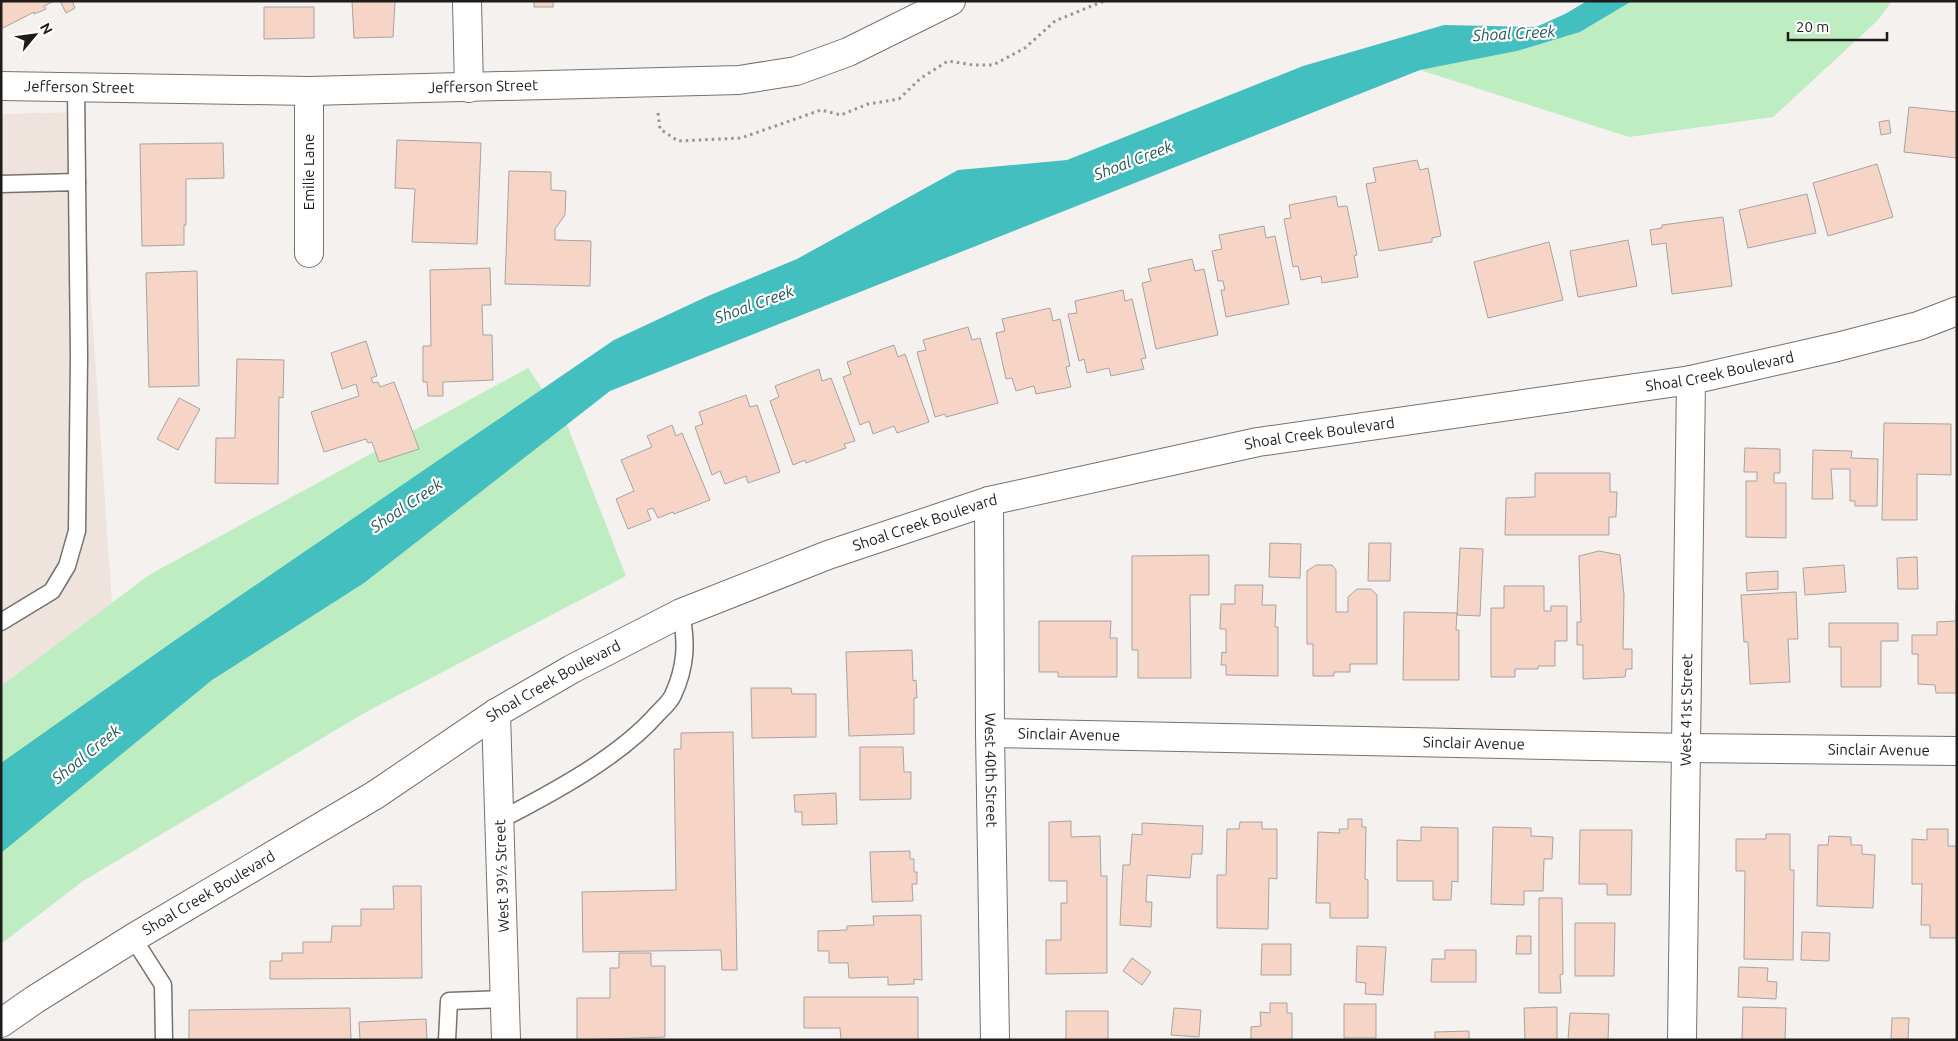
<svg xmlns="http://www.w3.org/2000/svg" width="1958" height="1041" font-family="Ubuntu,sans-serif">
  <style>
    .built { fill: #eee3dd }
    .green { fill: #bdedc0 }
    .water { fill: #44bfbf }
    .building { fill: #f6d5c6; stroke: #a7a3a2 }
    .lines { fill: none; stroke-linecap: round; stroke-linejoin: round }
    .service-casing { stroke: #757270; stroke-width: 19 }
    .minor-casing { stroke: #757270; stroke-width: 30 }
    .tertiary-casing { stroke: #757270; stroke-width: 30 }
    .path { stroke: #979493; stroke-width: 3; stroke-dasharray: 2.5 4; stroke-linecap: butt }
    .service { stroke: #fff; stroke-width: 16 }
    .minor { stroke: #fff; stroke-width: 28 }
    .tertiary { stroke: #fff; stroke-width: 28 }
    .labels { text-anchor: middle; stroke-width: 4.5; stroke-linejoin: round; paint-order: stroke }
    .street-label { font-size: 15px; fill: #1e1d1c; stroke: #fff }
    .water-label { font-size: 16px; font-style: italic; fill: #225656; stroke: #fff }
  </style>
  <rect width="100%" height="100%" fill="#f5f1ef"/>
  <!-- built -->
  <path class="built" d="M78,112l34,491 -111,83v-572z"/>
  <!-- green -->
  <g class="green">
    <path d="M1632,1h260l-15,20 -104,96 -144,20 -209,-67 97,-19 63,-19z"/>
    <path d="M528,368l39,57 59,151 -260,136 -283,169 -82,63v-258l148,-111z"/>
  </g>
  <!-- water -->
  <path class="water" d="M1587,1h45l-52,31 -63,19 -97,19 -810,321 -246,192 -152,97 -211,173v-90l170,-120 443,-303 94,-44 89,-37 161,-89 109,-10 236,-94 141,-41 92,2 29,-13z"/>
  <!-- building -->
  <g class="building">
    <path d="M1,1h53l-10,5 2,3 -12,5v-2l-33,17z"/>
    <path d="M60,1h12l3,7 -9,5z"/>
    <path d="M352,1h43l-2,36 -39,1z"/>
    <rect x="534" y="1" width="19" height="6"/>
    <path d="M264,7h50v31l-50,1z"/>
    <path d="M1909,107l48,5v46l-53,-6z"/>
    <path d="M1889,120l2,13 -10,2 -2,-13z"/>
    <path d="M397,140l84,3 -4,101 -65,-2 3,-53 -20,-1z"/>
    <path d="M223,143l1,35 -38,1v46h-2v20l-42,1 -2,-102z"/>
    <path d="M1417,160l3,10 8,-2 13,68 -9,2v4l-53,9 -13,-67 10,-2 -3,-14z"/>
    <path d="M1877,164l16,53 -65,19 -15,-53z"/>
    <path d="M509,171l42,1v18l15,1 -1,24 -10,14v11l36,1 -1,45 -85,-2z"/>
    <path d="M1807,194l9,39 -68,15 -9,-38z"/>
    <path d="M1336,196l2,11 9,-1 10,49 -3,1 4,21 -36,6 -1,-7 -20,4 -3,-14 -5,1 -9,-48 7,-1 -2,-13z"/>
    <path d="M1723,217l9,69 -60,8 -6,-51 -14,2 -2,-15 12,-2v-3z"/>
    <path d="M1264,226l2,12 9,-2 14,68 -63,13 -5,-27h4l-2,-9h-5l-6,-30 10,-2 -3,-14z"/>
    <path d="M1628,240l9,46 -59,11 -8,-46z"/>
    <path d="M1549,242l14,58 -75,18 -14,-56z"/>
    <path d="M1192,259l3,12 9,-2 14,66 -62,14 -14,-66 9,-2 -3,-12z"/>
    <path d="M490,268l1,37h-9l1,30h9l1,45 -50,2v14h-15l-1,-14h-4v-36h8l-1,-76z"/>
    <path d="M197,271l2,115 -50,1 -3,-114z"/>
    <path d="M1123,290l2,11 7,-2 14,59 -5,1 3,10 -33,7 -2,-8 -22,5 -3,-14 -5,2 -11,-47 9,-1 -2,-12z"/>
    <path d="M1050,308l3,13 7,-2 10,47 -4,1 5,20 -35,7 -2,-8 -18,5 -4,-13 -6,1 -10,-46 9,-2 -3,-12z"/>
    <path d="M968,327l4,13 8,-2 18,65 -52,14 -1,-3 -10,3 -18,-65 9,-2 -3,-10z"/>
    <path d="M366,341l11,35 -6,2 2,5 5,-1 2,5 14,-5 25,67 -40,13 -7,-20 -4,1 -2,-4 -42,13 -13,-40 48,-16 -3,-12 -14,5 -11,-36z"/>
    <path d="M894,345l4,12 7,-3 24,68 -32,11 -3,-7 -21,8 -4,-13 -9,4 -17,-48 8,-3 -4,-12z"/>
    <path d="M237,359l47,1 -1,38 -4,-1 -1,87 -63,-1 1,-45h19z"/>
    <path d="M819,369l3,12 9,-3 24,63 -11,3 2,4 -40,15 -1,-3 -12,5 -23,-64 9,-4 -4,-11z"/>
    <path d="M746,395l4,12 7,-2 23,67 -32,11 -2,-7 -21,8 -5,-13 -8,4 -17,-48 8,-3 -4,-12z"/>
    <path d="M179,398l21,11 -22,41 -21,-11z"/>
    <path d="M1884,423l67,1v51l-34,-1v46h-35z"/>
    <path d="M672,425l4,11 6,-3 28,67 -36,14 -1,-2 -15,6 -5,-10 -6,2 4,10 -23,9 -12,-30 18,-8 -13,-31 31,-13 -5,-11z"/>
    <path d="M1745,448l35,1v24h-6v10h12v55l-40,-1v-56h11v-9h-13z"/>
    <path d="M1813,450l39,1 -1,7 27,1 -1,47h-22v-5h-5v-32h-19l2,30h-21z"/>
    <path d="M1535,473h75v19h7l-1,25h-7v18h-104l1,-37 29,-1z"/>
    <path d="M1270,543l31,1 -1,34 -31,-1z"/>
    <path d="M1369,543h22l-1,38h-22z"/>
    <path d="M1460,548l23,1 -3,67 -23,-1z"/>
    <path d="M1599,551l21,4 4,40 -1,54h9v20h-6l-1,8 -42,2v-34h-6v-23h4l-2,-66z"/>
    <path d="M1209,555v40h-19l1,83h-53v-28h-6v-94z"/>
    <path d="M1917,557l1,32h-20l-1,-31z"/>
    <path d="M1316,565h16l4,5v42h12v-15l9,-8h14l6,6v69h-27v8h-16v4h-21v-32h-6v-73z"/>
    <path d="M1844,565l2,27 -41,3 -2,-27z"/>
    <path d="M1778,571v18l-31,2 -1,-18z"/>
    <path d="M1235,585h28l-1,20h14l-1,22h3v49l-52,-1v-10h-5l1,-13 4,1v-24h-6l1,-25h14z"/>
    <path d="M1504,586h40v25h7v-5h16v35h-12v25h-17v3h-23v8h-24v-69h13z"/>
    <path d="M1796,592l2,47h-10l2,43 -40,2 -2,-42h-4l-3,-47z"/>
    <path d="M1956,601l1,92h-21l-1,-8 -17,-1v-30h-6v-19h25v-13l19,-1z"/>
    <path d="M1404,612l53,1 -1,17h3v50h-56z"/>
    <path d="M1039,621h72l-1,17h7v39h-59v-5h-19z"/>
    <path d="M1829,623h69v18h-17v46h-40v-40h-12z"/>
    <path d="M912,650l1,31 3,-1 1,18h-3v36l-65,2 -3,-84z"/>
    <path d="M751,688h40l1,6h24v43l-64,1z"/>
    <path d="M733,732l4,238h-15l-1,-20 -138,2 -1,-60 94,-2 -2,-141h7v-16z"/>
    <path d="M860,747h43l1,25h7v27l-51,1z"/>
    <path d="M836,793l1,31 -35,1v-13h-7l-1,-17z"/>
    <path d="M1348,819h14v8h4l-1,52 3,1v38h-38v-15h-14l2,-71 22,1 -1,-4h9z"/>
    <path d="M1071,821v16l29,-1 1,40h6v97l-61,1v-34h15v-37h6v-22h-18v-59z"/>
    <path d="M1240,822h22v7h15v50l-8,-1 -1,51 -51,-1v-53h9l1,-46h12z"/>
    <path d="M1142,823l61,3 -1,28h-10l-2,24 -43,-3 -1,27h6l-1,25 -31,-2 3,-60h7l2,-31 10,1z"/>
    <path d="M1421,827l37,1v54l-6,-1 -1,19h-18v-19h-36v-41l24,1z"/>
    <path d="M1493,827l38,1v8l22,1 -1,22h-8l-1,32h-19v14l-33,-1z"/>
    <path d="M1927,829h21v17h9v92h-27v-13h-9l1,-41h-10v-45l15,1z"/>
    <path d="M1580,830h52l-1,65h-24v-11h-28z"/>
    <path d="M1766,834h24v36h4l-1,90 -49,-1 1,-88h-9v-32h30z"/>
    <path d="M1829,836l22,1v8h11v9l13,1 -2,53 -56,-2 1,-61h10z"/>
    <path d="M910,851v8h4v13h3v12h-5l1,17 -41,1 -2,-50z"/>
    <path d="M393,886h28l1,92 -152,1v-18h12v-8h21v-11h28l1,-16h29v-17h33z"/>
    <path d="M1539,898h23l1,76 -3,1 1,18h-22z"/>
    <path d="M921,915l1,65 -8,-1v5l-26,1v-8l-39,1 -1,-15h-19v-12h-11v-20l29,-1v-4l27,-1 -1,-9z"/>
    <path d="M1575,923h40l-1,53h-39z"/>
    <path d="M1802,932l28,1 -1,28 -28,-1z"/>
    <path d="M1517,936h14v18h-15z"/>
    <path d="M1262,944h29v31h-30z"/>
    <path d="M1357,946l29,1 -3,48 -18,-1 1,-11 -10,-1z"/>
    <path d="M1445,950h31v32h-45l1,-23h13z"/>
    <path d="M619,953h32v13h14v71l-88,3v-42h33v-30h9z"/>
    <path d="M1132,958l19,14 -9,13 -19,-14z"/>
    <path d="M1739,967l29,1 -1,13 10,1 -1,17 -38,-2z"/>
    <path d="M804,997h114v43h-77l-1,-12h-36z"/>
    <path d="M1270,1003h17v10h5v27h-41v-13l10,-1 -1,-14 10,1z"/>
    <rect x="1344" y="1004" width="32" height="34"/>
    <path d="M1557,1007v33h-32l-1,-32z"/>
    <path d="M1743,1007l43,1 -1,32h-43z"/>
    <path d="M350,1008l1,32h-162v-30z"/>
    <path d="M1174,1008l27,2 -2,27 -28,-2z"/>
    <rect x="1066" y="1011" width="42" height="29"/>
    <path d="M1570,1013l39,1 -1,26h-40z"/>
    <path d="M1892,1018h17l-1,21h-17z"/>
    <path d="M426,1019l1,21h-67l-1,-18z"/>
    <path d="M1469,1031v9h-34v-8z"/>
  </g>
  <g class="lines">
    <defs>
      <g id="service">
        <path d="M76,87l1,95"/>
        <path d="M1,184l76,-2 2,174 -2,175 -10,35 -15,25 -51,31"/>
        <path d="M500,820c52,-27 120,-63 158,-107 5,-5 12,-11 15,-18 13,-28 14,-52 8,-82"/>
        <path d="M133,938l30,47 1,55"/>
        <path d="M447,1040l2,-39 56,-2"/>
      </g>
      <g id="minor">
        <path d="M467,1l2,87"/>
        <path id="s1" d="M1,86l308,5 430,-11 57,-9 52,-19 103,-51"/>
        <path d="M309,253v-162"/>
        <path id="s2" d="M989,501l1,232 5,307"/>
        <path d="M496,713l10,327"/>
        <path id="s3" d="M990,733l698,15 269,3"/>
        <path id="s4" d="M1682,1040l9,-660"/>
      </g>
      <g id="tertiary">
        <path id="s5" d="M1,1023l33,-23 99,-62 242,-143 121,-82 76,-44 109,-56 147,-58 161,-54 269,-59 433,-62 146,-33 81,-21 39,-15"/>
      </g>
    </defs>
    <!-- service casing -->
    <use href="#service" class="service-casing"/>
    <!-- minor casing -->
    <use href="#minor" class="minor-casing"/>
    <!-- tertiary casing -->
    <use href="#tertiary" class="tertiary-casing"/>
    <!-- path -->
    <path class="path" d="M658,113l2,16 18,12 63,-3 80,-28 20,5 27,-11 31,-5 22,-21 27,-17 25,4h20l32,-17 30,-27 49,-20"/>
    <!-- service -->
    <use href="#service" class="service"/>
    <!-- minor -->
    <use href="#minor" class="minor"/>
    <!-- tertiary -->
    <use href="#tertiary" class="tertiary"/>
  </g>
  <g class="labels">
    <!-- street labels -->
    <g class="street-label">
      <text dy="5" stroke="none"><textPath href="#s1" startOffset="78">Jefferson Street</textPath></text>
      <text dy="5" stroke="none"><textPath href="#s1" startOffset="482">Jefferson Street</textPath></text>
      <text transform="translate(309 172) rotate(-90)" y="5">Emilie Lane</text>
      <text dy="5" stroke="none"><textPath href="#s5" startOffset="1865">Shoal Creek Boulevard</textPath></text>
      <text dy="5" stroke="none"><textPath href="#s5" startOffset="1460">Shoal Creek Boulevard</textPath></text>
      <text dy="5" stroke="none"><textPath href="#s5" startOffset="1055">Shoal Creek Boulevard</textPath></text>
      <text dy="5" stroke="none"><textPath href="#s5" startOffset="650">Shoal Creek Boulevard</textPath></text>
      <text dy="5" stroke="none"><textPath href="#s4" startOffset="330">West 41st Street</textPath></text>
      <text dy="5" stroke="none"><textPath href="#s3" startOffset="79">Sinclair Avenue</textPath></text>
      <text dy="5" stroke="none"><textPath href="#s3" startOffset="484">Sinclair Avenue</textPath></text>
      <text dy="5" stroke="none"><textPath href="#s3" startOffset="889">Sinclair Avenue</textPath></text>
      <text dy="5" stroke="none"><textPath href="#s2" startOffset="269">West 40th Street</textPath></text>
      <text transform="translate(502 876) rotate(-92)" y="5">West 39½ Street</text>
      <text dy="5" stroke="none"><textPath href="#s5" startOffset="245">Shoal Creek Boulevard</textPath></text>
    </g>
    <!-- water labels -->
    <g class="water-label">
      <text transform="translate(1514 33) rotate(-3)" y="6">Shoal Creek</text>
      <text transform="translate(1133 160) rotate(-21)" y="6">Shoal Creek</text>
      <text transform="translate(754 304) rotate(-20)" y="6">Shoal Creek</text>
      <text transform="translate(406 505) rotate(-34)" y="6">Shoal Creek</text>
      <text transform="translate(86 754) rotate(-39)" y="6">Shoal Creek</text>
    </g>
  </g>
  <!-- border -->
  <rect width="1958" height="1041" fill="none" stroke="#1e1d1c" stroke-width="5"/>
  <!-- north arrow -->
  <g transform="translate(35 35) rotate(61)" stroke="#ffffff" stroke-width="4" paint-order="stroke">
  <path d="M0-4L9 19L0 12L-9 19Z" fill="#1e1d1c"/>
  <text y="-8" font-size="14" font-weight="bold" text-anchor="middle" fill="#1e1d1c">N</text>
  </g>
  <!-- scale -->
  <path d="M1788 32v8h99v-8" fill="none" stroke="#1e1d1c" stroke-width="2.5"/>
  <text x="1796" y="32" font-size="15" fill="#1e1d1c" stroke="#ffffff" stroke-width="4" paint-order="stroke">20 m</text>
</svg>
